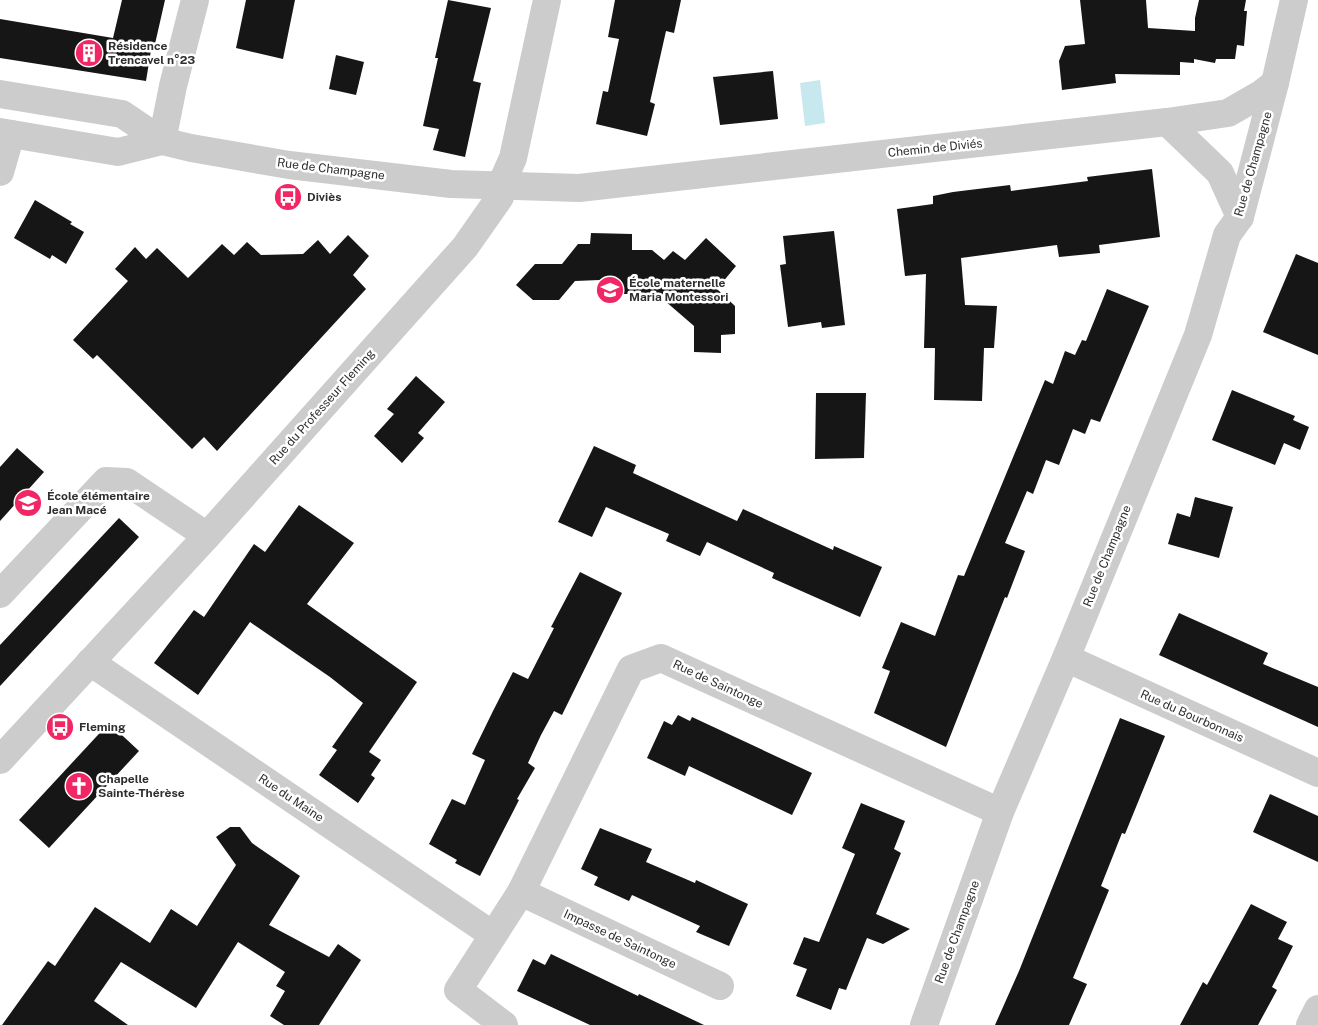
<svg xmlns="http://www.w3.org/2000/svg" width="1318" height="1025" font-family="'Public Sans',sans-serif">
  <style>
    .water { fill: #c6e8ee }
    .building { fill: #161616 }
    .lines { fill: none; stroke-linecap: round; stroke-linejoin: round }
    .minor { stroke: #ccc; stroke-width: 28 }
    .tertiary { stroke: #ccc; stroke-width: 28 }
    .labels { text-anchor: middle; stroke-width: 5; stroke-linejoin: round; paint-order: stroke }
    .poi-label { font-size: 12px; font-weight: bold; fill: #2f2f2f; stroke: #fff; text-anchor: start }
    .street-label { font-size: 12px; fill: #2f2f2f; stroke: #fff }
  </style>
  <rect width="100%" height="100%" fill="#fff"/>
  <!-- water -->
  <path class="water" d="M820,80l5,43 -20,3 -5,-43z"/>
  <!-- building -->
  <g class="building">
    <path d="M122,0h43l-10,44h-3l-6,37 -146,-23v-39l113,19z"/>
    <path d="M246,0h49l-12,59 -47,-11z"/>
    <path d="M448,0l43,8 -18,73 8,2 -16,74 -32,-7 6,-21 -16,-3 15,-68h-3z"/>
    <path d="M615,0h66l-7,33 -8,-2 -16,71 5,2 -8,32 -51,-12 7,-33 5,1 11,-53 -11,-2z"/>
    <path d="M1080,0h66l2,28 47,3v-13l4,-18h47l-2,11h3l-3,35 -7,-1 -2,14h-19l-1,4 -21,-4v4l-14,-1v13l-65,-1 1,9 -54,7 -3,-29 6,-15 20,-2z"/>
    <path d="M336,55l28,7 -8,33 -27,-6z"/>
    <path d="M773,71l5,48 -58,6 -7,-48z"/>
    <path d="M1152,169l8,68 -61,8 1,8 -41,4 -2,-12 -96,13 4,47 32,1 -3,42h-10l-2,53 -48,-1 1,-52h-11l2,-74 -21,2 -8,-67 36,-5v-8l20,-4 57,-7 1,6 77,-10 -1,-4z"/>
    <path d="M35,200l37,22 -2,2 14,8 -18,32 -14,-9 -2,4 -36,-21z"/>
    <path d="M834,231l11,94 -23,3 -1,-6 -33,5 -8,-62 6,-1 -3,-28z"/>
    <path d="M591,233l41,1v16h20l12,10 9,-9 12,9 21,-22 30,28 -19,23 18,17v28l-14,1v18l-27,-1v-26l-37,-32h-41l-16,-14 -25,1 -16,19h-26l-17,-15 19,-21h27l16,-20h12z"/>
    <path d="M348,235l21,21 -16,19 13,14 -149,162 -13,-14 -12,12 -95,-94 -4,4 -20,-19 55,-59 -13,-12 20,-22 11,12 11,-11 31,30 34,-34 12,11 13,-13 14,13 42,-1 15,-14 12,14z"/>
    <path d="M1296,254l22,9v92l-55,-23z"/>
    <path d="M1107,289l42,17 -49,116 -9,-3 -6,15 -12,-5 -14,36 -13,-5 -13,34 -6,-3 -22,52 20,8 -18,47 -2,-1 -59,150 -72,-34 16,-42 -8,-3 19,-46 34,14 23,-61 6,1 81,-196 8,4 12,-33 10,4 7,-15 4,1z"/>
    <path d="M416,376l29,26 -27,31 6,5 -22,25 -28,-27 20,-22 -7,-5z"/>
    <path d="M1232,390l63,26 -2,4 16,7 -9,23 -16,-7 -9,22 -63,-25z"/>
    <path d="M816,393h50l-2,65 -49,1z"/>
    <path d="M594,446l42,19 -3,8 104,48 6,-12 90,41 1,-4 48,21 -22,50 -88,-39 2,-5 -67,-31 -7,14 -34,-15 3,-7 -63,-27 -14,30 -34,-15z"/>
    <path d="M17,448l27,24 -44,49v-54z"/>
    <path d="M1195,497l38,10 -14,51 -51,-14 9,-31 13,4z"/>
    <path d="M299,505l55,38 -47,61 110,78 -48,70 12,8 -10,15 4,3 -17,25 -39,-28 18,-25 -5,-3 31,-44 -33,-26 -80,-55 -52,73 -44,-32 40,-53 10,7 50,-73 11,8z"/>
    <path d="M119,518l20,19 -139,149v-41z"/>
    <path d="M580,572l42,21 -60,122 -8,-4 -13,24 -13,28 7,5 -18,31 2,1 -39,76 -25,-13 2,-3 -28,-16 23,-45 13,6 20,-45 -13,-6 21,-43 20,-39 15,7 26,-51 -3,-1z"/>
    <path d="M1179,613l89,40 -5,11 55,23v40l-159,-72z"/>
    <path d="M678,715l12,6 2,-4 120,56 -20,42 -103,-49 -4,10 -38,-18 17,-37 8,4z"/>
    <path d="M1120,718l45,18 -40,98 -3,-1 -21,53 8,4 -36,88 14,6 -18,41h-74l24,-54z"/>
    <path d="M109,723l30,28 -90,97 -30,-28z"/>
    <path d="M1270,794l48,22v46l-65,-30z"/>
    <path d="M861,803l44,18 -11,28 7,4 -25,61 34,15 -27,15 -16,-6 -21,52 -7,-2 -8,22 -35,-14 11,-27 -14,-5 11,-27 15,5 36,-88 -13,-6z"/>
    <path d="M230,827h10l12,16 48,33 -31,49 60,32 9,-13 23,16 -42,65h-35l-14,-9 15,-25 -9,-5 9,-14 -47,-30 -42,66 -75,-46 -27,39 34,24h-126l46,-64 7,5 40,-59 55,36 21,-34 26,17 39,-61 -20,-28z"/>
    <path d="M600,828l52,21 -6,13 49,21 1,-3 52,24 -19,42 -33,-14 4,-6 -68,-31 -3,6 -35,-16 4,-8 -17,-8z"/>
    <path d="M1251,904l36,18 -9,17 15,7 -21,41 5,3 -19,35h-78l23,-43 4,3z"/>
    <path d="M551,954l87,42 1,-2 65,31h-114l-73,-34 16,-32 12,6z"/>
  </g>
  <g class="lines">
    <!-- minor -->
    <g class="minor">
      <path d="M1167,122l53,51 20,44"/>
      <path d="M162,141l11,-55 22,-86"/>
      <path d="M0,172l11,-38"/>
      <path d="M501,185l12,-27 34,-158"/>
      <path d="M0,594l106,-113 21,1 80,54"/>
      <path d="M1066,658l252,115"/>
      <path d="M90,662l403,273"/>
      <path d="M521,892l199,94"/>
      <path d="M504,1025l-46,-35 63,-98 110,-223 30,-11 339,154"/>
      <path d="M924,1025l76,-213 66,-154 132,-323 29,-100 13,-18 35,-134"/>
      <path d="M1310,1025l8,-16"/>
    </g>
    <!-- tertiary -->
    <g class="tertiary">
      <path d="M0,94l122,20 40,27 29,7 98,17 162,19 128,4 588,-66 61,-9 33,-19 14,-11 19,-83"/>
      <path d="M0,132l118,20 44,-11"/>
      <path d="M0,760l207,-224 258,-289 35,-50 1,-12"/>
    </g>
  </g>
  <!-- icons -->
  <defs>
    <symbol id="building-disc" viewBox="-11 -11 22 22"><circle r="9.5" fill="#f02665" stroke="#fff"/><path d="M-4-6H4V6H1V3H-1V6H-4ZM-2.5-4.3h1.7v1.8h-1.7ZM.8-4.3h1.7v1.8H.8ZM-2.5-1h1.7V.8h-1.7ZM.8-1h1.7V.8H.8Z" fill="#fff"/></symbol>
    <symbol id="bus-disc" viewBox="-11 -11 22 22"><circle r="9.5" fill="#f02665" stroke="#fff"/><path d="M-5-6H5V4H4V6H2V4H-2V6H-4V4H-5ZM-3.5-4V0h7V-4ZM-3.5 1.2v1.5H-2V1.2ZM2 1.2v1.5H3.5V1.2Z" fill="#fff"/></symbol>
    <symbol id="school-disc" viewBox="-11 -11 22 22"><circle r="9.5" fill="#f02665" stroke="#fff"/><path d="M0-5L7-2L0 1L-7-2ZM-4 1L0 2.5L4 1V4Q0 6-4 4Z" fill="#fff"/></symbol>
    <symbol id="church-disc" viewBox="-11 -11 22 22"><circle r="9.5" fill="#f02665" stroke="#fff"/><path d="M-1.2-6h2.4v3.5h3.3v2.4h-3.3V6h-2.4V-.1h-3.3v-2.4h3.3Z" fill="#fff"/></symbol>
  </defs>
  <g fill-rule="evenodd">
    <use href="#building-disc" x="73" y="37" width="32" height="32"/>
    <use href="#bus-disc" x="272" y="181" width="32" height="32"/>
    <use href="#school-disc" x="594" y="274" width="32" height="32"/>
    <use href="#school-disc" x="12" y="487" width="32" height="32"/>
    <use href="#bus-disc" x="44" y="711" width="32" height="32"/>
    <use href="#church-disc" x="63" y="770" width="32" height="32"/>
  </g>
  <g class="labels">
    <!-- poi labels -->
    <g class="poi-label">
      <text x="108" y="50">Résidence<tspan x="108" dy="14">Trencavel n°23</tspan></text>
      <text x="307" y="201">Diviès</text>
      <text x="629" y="287">École maternelle<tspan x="629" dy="14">Maria Montessori</tspan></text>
      <text x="47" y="500">École élémentaire<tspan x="47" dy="14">Jean Macé</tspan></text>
      <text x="79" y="731">Fleming</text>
      <text x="98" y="783">Chapelle<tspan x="98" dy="14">Sainte-Thérèse</tspan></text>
    </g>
    <!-- street labels -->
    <g class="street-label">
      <text transform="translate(935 148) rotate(-6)" y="4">Chemin de Diviés</text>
      <text transform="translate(1253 164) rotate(-74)" y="4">Rue de Champagne</text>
      <text transform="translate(331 169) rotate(7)" y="4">Rue de Champagne</text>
      <text transform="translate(322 407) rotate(-48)" y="4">Rue du Professeur Fleming</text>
      <text transform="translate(1107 556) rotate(-68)" y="4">Rue de Champagne</text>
      <text transform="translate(718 684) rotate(25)" y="4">Rue de Saintonge</text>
      <text transform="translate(1192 716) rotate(24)" y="4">Rue du Bourbonnais</text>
      <text transform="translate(291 798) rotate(34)" y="4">Rue du Maine</text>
      <text transform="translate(957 932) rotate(-70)" y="4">Rue de Champagne</text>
      <text transform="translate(620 939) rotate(25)" y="4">Impasse de Saintonge</text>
    </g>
  </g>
</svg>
